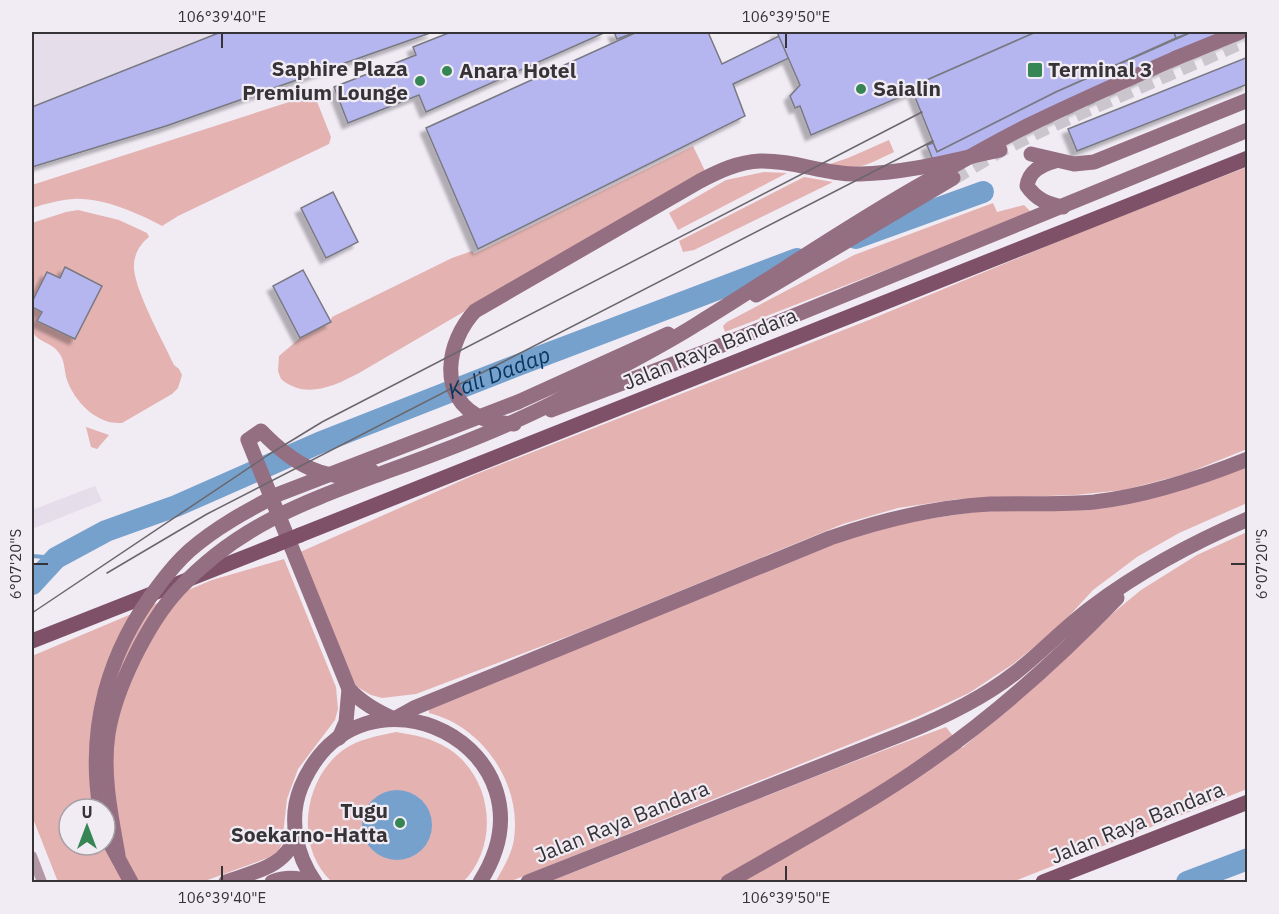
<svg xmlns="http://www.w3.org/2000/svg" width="1279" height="914" font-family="'IBM Plex Sans',sans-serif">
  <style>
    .built { fill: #e6ddeb }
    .green { fill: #e3b2b1; fill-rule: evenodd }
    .water { fill: #77a1cd }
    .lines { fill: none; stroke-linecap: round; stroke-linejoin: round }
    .stream { stroke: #77a1cd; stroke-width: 4 }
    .river { stroke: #77a1cd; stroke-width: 22 }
    .building { fill: #b5b6ef; stroke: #797982; stroke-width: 1.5; filter: url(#shadow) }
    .secondary-tunnel { stroke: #cbc6ce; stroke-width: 15; stroke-dasharray: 15 8; stroke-linecap: butt }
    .street { stroke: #b298a4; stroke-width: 10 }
    .secondary { stroke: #946e81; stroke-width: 15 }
    .primary { stroke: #7e5168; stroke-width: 15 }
    .tram { stroke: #6a676c; stroke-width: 1.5 }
    .secondary-bridge { stroke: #946e81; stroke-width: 15 }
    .primary-bridge { stroke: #7e5168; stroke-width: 15 }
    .ticks { fill: none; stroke: #353336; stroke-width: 2 }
    .poi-dot { fill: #368555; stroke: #f1ebf4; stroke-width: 2 }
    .labels { text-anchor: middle; stroke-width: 4.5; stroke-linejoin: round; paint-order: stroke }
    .poi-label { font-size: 21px; font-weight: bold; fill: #353336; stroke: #f1ebf4; text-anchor: start }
    .street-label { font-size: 21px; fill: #353336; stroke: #f1ebf4 }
    .water-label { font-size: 22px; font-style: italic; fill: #073660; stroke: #f1ebf4 }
    .neatline { fill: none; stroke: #353336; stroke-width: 2 }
    .ticks-label { font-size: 15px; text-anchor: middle; fill: #353336 }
  </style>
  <defs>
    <filter id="shadow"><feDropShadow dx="-5.5" dy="5.5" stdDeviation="1.5" flood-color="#0004"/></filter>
  </defs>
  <rect width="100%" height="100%" fill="#f1ebf4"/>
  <!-- built -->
  <g class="built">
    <path d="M32,32h401l-267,94 -134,41z"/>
    <path d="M95,486l7,15 -70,28v-19z"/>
  </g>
  <!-- green -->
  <g class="green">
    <path d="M314,94l17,43 -2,7 -151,72 -16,10c-24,-13 -61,-29 -89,-27 -14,1 -28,5 -41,9v-23z"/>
    <path d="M889,140l5,12c-24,11 -37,21 -64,12l18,-6z"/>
    <path d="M693,146l12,25 -346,202c-25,13 -53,27 -78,6l-3,-8 1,-15 21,-18 30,-16 2,-5 120,-59 20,-7 2,3z"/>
    <path d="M1247,167v282l-62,25 -61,16 -49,5 -117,4 -60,9 -55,16 -261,107 -166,63 -34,4 -11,-3 -15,-9 -58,-133 176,-78 395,-155 219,-91z"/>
    <path d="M764,172l23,1 -109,57 -9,-17 57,-33z"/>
    <path d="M804,177l29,5 -139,68 -11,2 -4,-11z"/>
    <path d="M993,203l4,9 27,-7 8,8 -307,119 -2,-6 4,-4 127,-67z"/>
    <path d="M78,210l41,10 28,13 2,4c-10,8 -16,19 -15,32 2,24 29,72 40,96l5,4 3,6 -4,13 -6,6 -50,29c-25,2 -47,-21 -55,-43 -3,-9 -2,-20 -8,-27 -7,-11 -23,-11 -27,-23v-107l34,-11z"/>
    <path d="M86,427l23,8 -12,14 -6,-2z"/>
    <path d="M1247,464v39l-68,30 -42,24 -44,33 -34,37 -46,37 -44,29 -52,24 -408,165 -13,-1c7,-13 16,-27 18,-42 8,-56 -32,-113 -85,-126v-7l415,-167 52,-15 97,-15 68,-1z"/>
    <path d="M1247,532v257l-235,93h-464c133,-51 264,-106 398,-155l16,21 56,-47 89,-83 34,-28 56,-35z"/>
    <path d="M284,559l52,128 2,22 -3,11 -37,49 -11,30 -5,45 -4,7 -8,6 -68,25h-144l-26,-66v-160l180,-76zM69,809h36v36h-36z"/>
    <path d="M396,732c19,3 36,6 53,17 44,29 51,96 14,133h-131c-38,-35 -29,-102 11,-132 16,-11 34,-14 53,-18z"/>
  </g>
  <!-- water -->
  <circle class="water" cx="397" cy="825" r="35"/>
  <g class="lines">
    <!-- stream -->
    <path class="stream" d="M32,556l24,2"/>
    <!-- river -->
    <g class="river">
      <path d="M856,238l127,-46"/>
      <path id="s1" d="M32,584l24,-26 50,-27 70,-25 143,-63 199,-78 279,-106"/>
      <path d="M1187,882l61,-23"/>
    </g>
  </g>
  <!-- building -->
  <g class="building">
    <path d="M221,32h212l-267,94 -134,41v-60z"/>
    <path d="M451,32h155l-180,80 -7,-17 -71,28 -14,-36 82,-32 -3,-8z"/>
    <path d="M614,32h16l1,2 -14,5z"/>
    <path d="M637,32h71l14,32 57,-28 10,22 -56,26 12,32 -267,133 -52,-121z"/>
    <path d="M777,32h259l-125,55 3,4 -103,44 -11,-29 -5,2 -5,-12 10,-11z"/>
    <path d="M1036,32h138l2,6 -120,54 -119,60 -26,-65z"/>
    <path d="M1174,32h18l-16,6z"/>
    <path d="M1192,32h56v2l-62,25 -248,114 -11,-28 6,-2 4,9 119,-60z"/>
    <path d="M1248,57v27l-171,67 -9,-22z"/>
    <path d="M333,192l25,50 -32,16 -25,-50z"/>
    <path d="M65,267l37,19 -27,53 -38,-18 5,-9 -10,-5v-5l15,-30 13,6z"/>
    <path d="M303,270l28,52 -31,16 -27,-52z"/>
  </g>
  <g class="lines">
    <!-- secondary-tunnel -->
    <path class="secondary-tunnel" d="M953,178l47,-28 45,-22 203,-89"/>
    <!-- street -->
    <path class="street" d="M32,856l10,26"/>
    <!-- secondary -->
    <g class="secondary">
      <path d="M1176,58l64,-26"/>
      <path d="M1031,154l43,10 20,-2 154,-62"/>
      <path d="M1055,161c-14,4 -26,10 -28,25 9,13 20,18 36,21"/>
      <path d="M756,295l197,-117"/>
      <path d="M518,402l150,-68"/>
      <path d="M551,410l159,-60 538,-220"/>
      <path d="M514,424c-11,-1 -23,-1 -32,-6 -46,-21 -35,-77 -7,-107l225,-130c19,-10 38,-19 60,-20 34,-1 66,14 100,13 48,-1 93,-14 140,-24"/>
      <path d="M372,471c-45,16 -81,-9 -111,-40l-13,9 101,249c13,14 28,22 45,30"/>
      <path d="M394,719l20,-11 416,-170c52,-18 104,-31 160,-34 35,-1 69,1 104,-2 53,-6 104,-23 154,-43"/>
      <path d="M339,738l7,-16 3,-33"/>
      <path d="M105,834l26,48"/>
      <path d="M226,882c26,-10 62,-15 69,-47"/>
      <path d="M272,882c13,-5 25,-5 38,0"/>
      <path d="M315,882c-19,-27 -27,-63 -14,-95 59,-141 264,-38 179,95"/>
      <path d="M528,882l374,-148c40,-16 80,-35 113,-61 27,-21 50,-46 77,-66 48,-36 100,-64 156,-88"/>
      <path d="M728,882c67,-39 136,-75 200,-120 68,-47 131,-104 189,-164"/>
    </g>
    <!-- primary -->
    <g class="primary">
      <path d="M300,535l948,-377"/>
      <path d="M32,641l241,-95"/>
      <path d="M1043,882l205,-80"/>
    </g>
    <!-- tram -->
    <g class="tram">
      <path d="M107,573l100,-59 726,-373"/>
      <path d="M32,613l236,-158 54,-33 600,-310"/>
    </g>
    <!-- secondary-bridge -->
    <g class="secondary-bridge">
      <path d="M100,809c-13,-82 8,-158 59,-224 9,-12 19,-24 30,-34 26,-23 59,-41 90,-57l239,-92"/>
      <path d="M118,855c-7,-39 -16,-81 -10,-121 7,-45 40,-112 71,-145 60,-65 129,-88 209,-118 56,-20 112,-41 165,-68 48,-26 98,-50 144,-79 77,-47 151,-99 230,-143 33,-19 66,-38 100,-55 49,-24 99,-46 149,-68"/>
    </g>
    <!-- primary-bridge -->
    <path class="primary-bridge" d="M273,546l27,-11"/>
  </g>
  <!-- ticks -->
  <path class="ticks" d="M222,33v15M786,33v15M33,564h15M1231,564h15M222,866v15M786,866v15"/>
  <!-- markers -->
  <g class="poi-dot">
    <rect x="1027" y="62" width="16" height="16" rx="3"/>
    <circle cx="447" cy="71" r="6"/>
    <circle cx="420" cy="81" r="6"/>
    <circle cx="861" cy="89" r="6"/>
    <circle cx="400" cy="823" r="6"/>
  </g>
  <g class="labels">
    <!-- poi labels -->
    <g class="poi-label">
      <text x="408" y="76" text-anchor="end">Saphire Plaza<tspan x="408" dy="24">Premium Lounge</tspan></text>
      <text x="1048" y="77">Terminal 3</text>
      <text x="459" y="78">Anara Hotel</text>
      <text x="873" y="96">Saialin</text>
      <text x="388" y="818" text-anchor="end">Tugu<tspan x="388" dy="24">Soekarno-Hatta</tspan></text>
    </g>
    <!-- street labels -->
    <g class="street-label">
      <text transform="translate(710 349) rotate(-22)" y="7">Jalan Raya Bandara</text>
      <text transform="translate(622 822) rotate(-22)" y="7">Jalan Raya Bandara</text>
      <text transform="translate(1137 823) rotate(-22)" y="7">Jalan Raya Bandara</text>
    </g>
    <!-- water labels -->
    <g class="water-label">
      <text dy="8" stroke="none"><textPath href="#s1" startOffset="516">Kali Dadap</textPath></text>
    </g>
  </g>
  <!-- border -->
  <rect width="1279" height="914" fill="none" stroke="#f1ebf4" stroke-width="66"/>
  <!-- north arrow -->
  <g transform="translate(87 827)"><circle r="28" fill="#f1ebf4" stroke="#a6a1a8" stroke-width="1.5"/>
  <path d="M0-4.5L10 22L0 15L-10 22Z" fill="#368555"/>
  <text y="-9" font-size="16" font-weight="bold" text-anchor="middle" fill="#353336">U</text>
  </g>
  <rect x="33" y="33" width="1213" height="848" class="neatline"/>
  <g class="ticks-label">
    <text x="222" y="22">106°39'40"E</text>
    <text x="786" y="22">106°39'50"E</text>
    <text transform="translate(16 564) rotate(-90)" y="5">6°07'20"S</text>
    <text transform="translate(1262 564) rotate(-90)" y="5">6°07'20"S</text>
    <text x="222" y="903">106°39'40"E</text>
    <text x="786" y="903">106°39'50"E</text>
  </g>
</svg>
